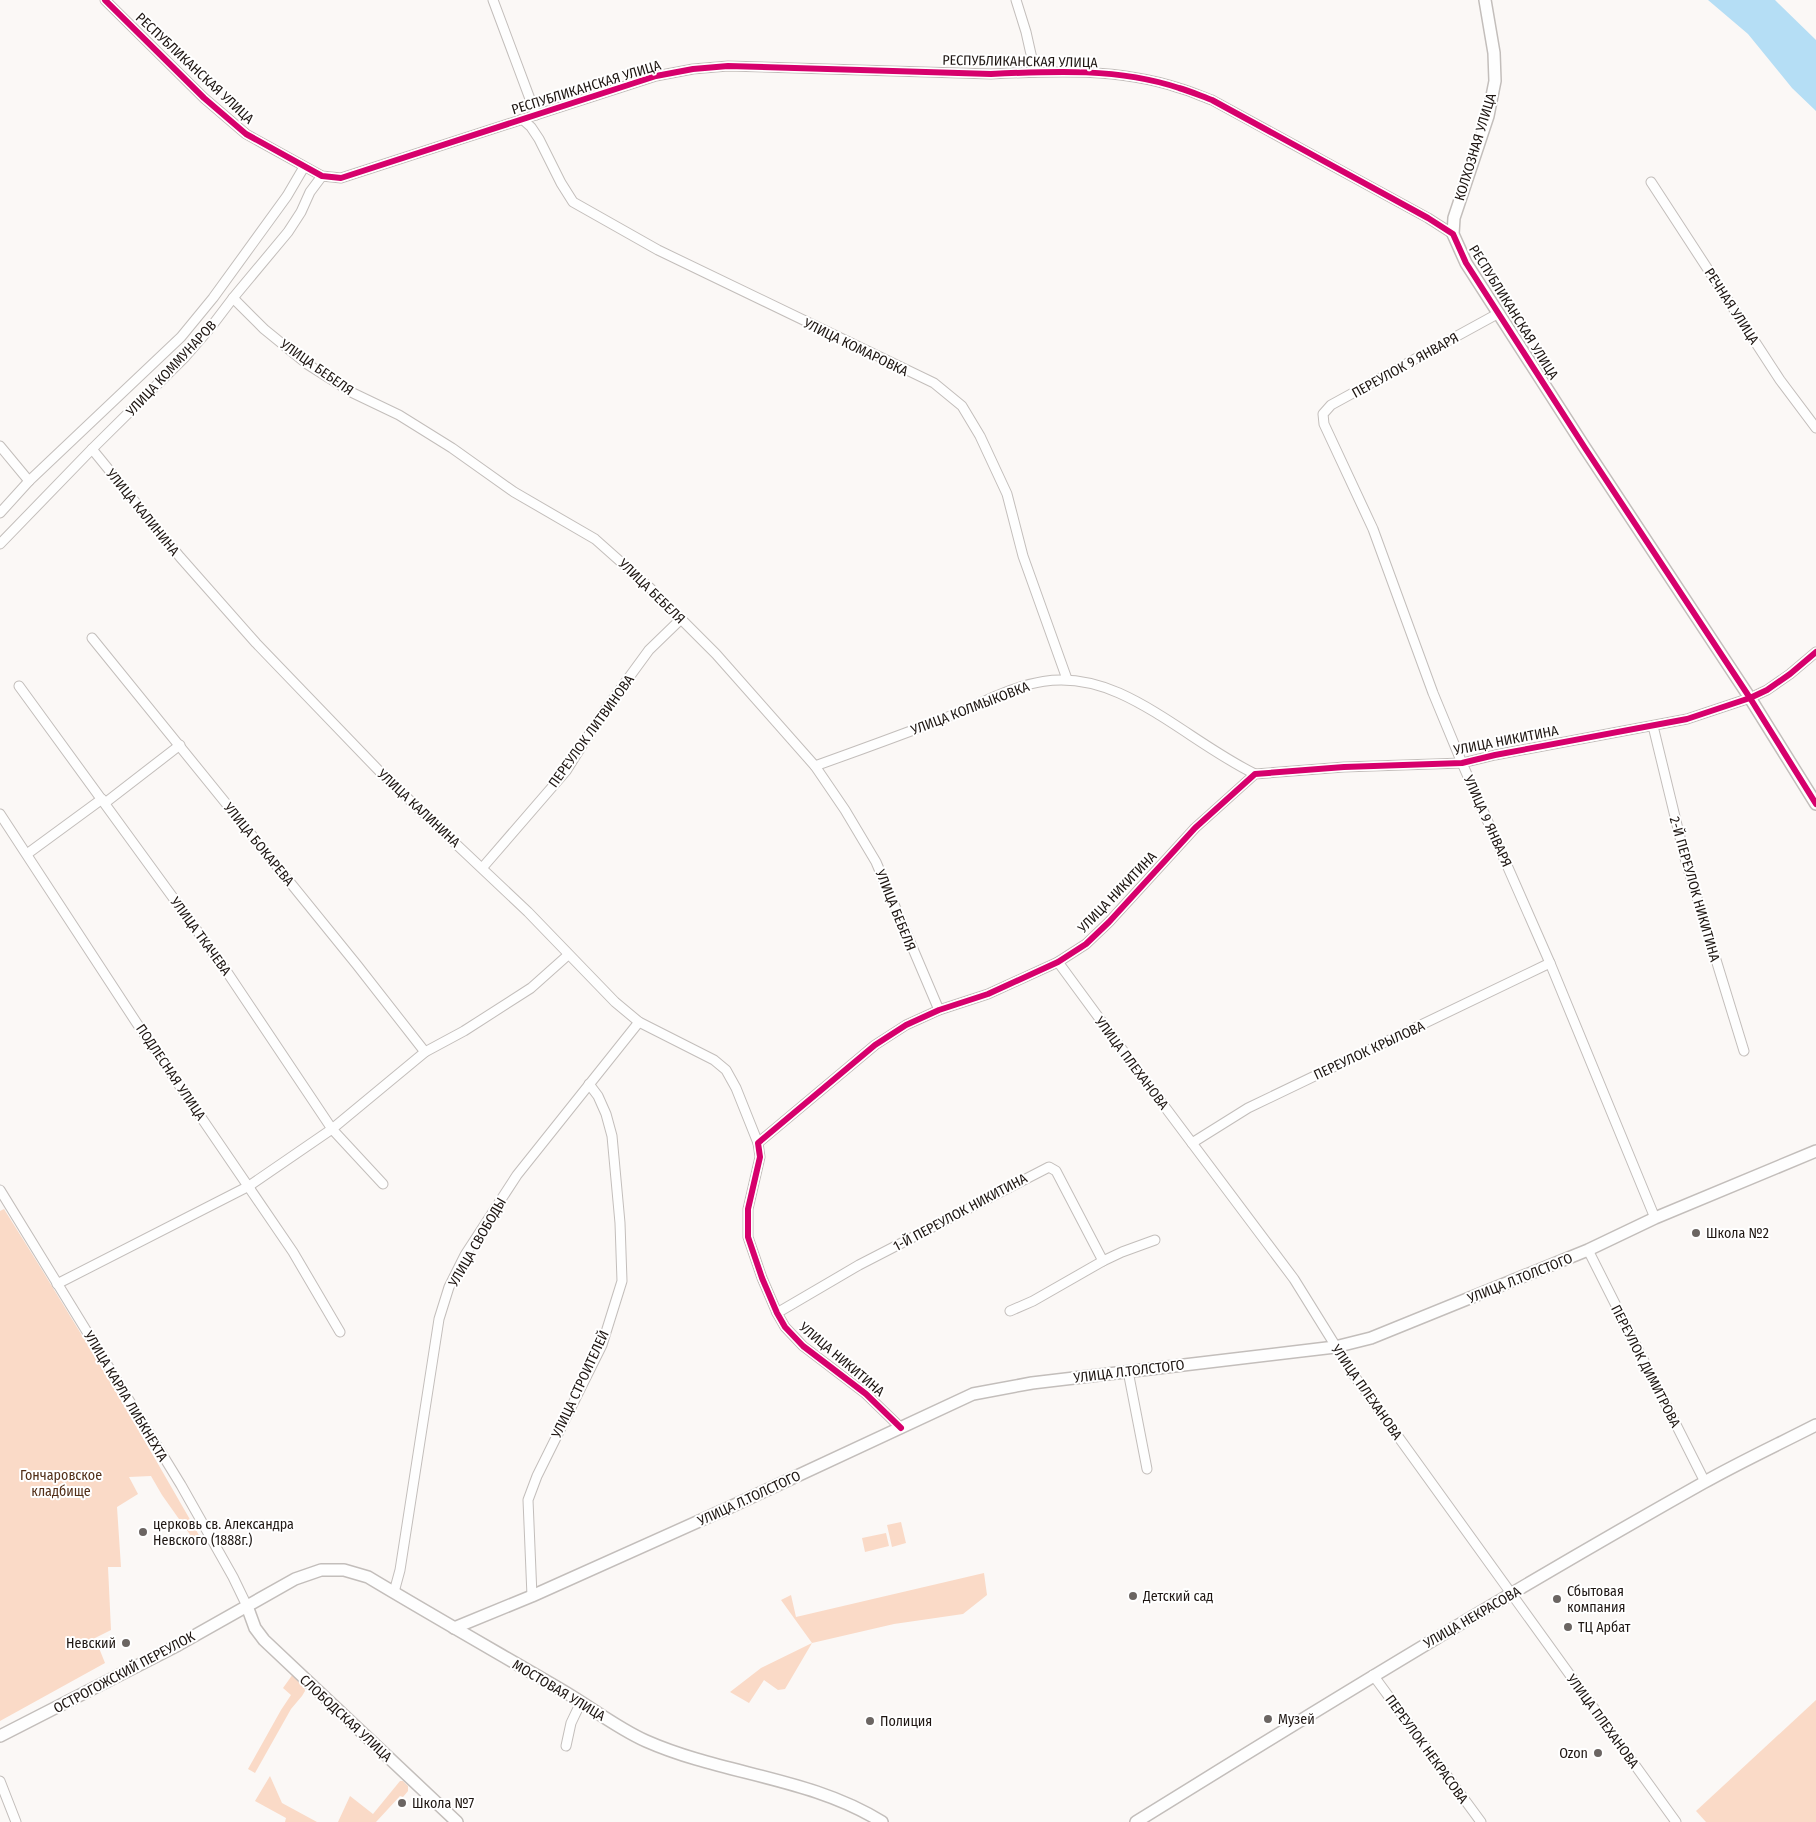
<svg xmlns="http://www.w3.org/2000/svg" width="1816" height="1822" font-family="'Fira Sans Condensed',sans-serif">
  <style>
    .green { fill: #fadac7 }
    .water { fill: #b5def5 }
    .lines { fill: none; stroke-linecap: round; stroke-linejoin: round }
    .street-casing { stroke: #c3bebb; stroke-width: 11 }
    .secondary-casing { stroke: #c3bebb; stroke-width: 14 }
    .street { stroke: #fefefe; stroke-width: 9 }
    .secondary { stroke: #fefefe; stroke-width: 11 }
    .cycleway-casing { stroke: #fff; stroke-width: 9 }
    .cycleway { stroke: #d6006c; stroke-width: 6 }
    .poi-dot { fill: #6b6562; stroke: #fff; stroke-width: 2 }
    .labels { text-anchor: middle; stroke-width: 4; stroke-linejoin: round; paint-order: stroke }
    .street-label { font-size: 14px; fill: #1e1612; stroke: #fff }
    .poi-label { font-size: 14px; fill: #1e1612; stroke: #fff; text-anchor: start }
    .park-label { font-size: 14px; fill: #522e17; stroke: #fff }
  </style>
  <rect width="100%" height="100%" fill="#fbf8f6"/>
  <!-- green -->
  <g class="green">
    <path d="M4,1209c68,108 133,217 196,328l-9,-1 -29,-41 -11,-19 -22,1 9,17 -21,13 4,60h-13l3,63 -16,8 10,25 -105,58v-510z"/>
    <path d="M901,1522l5,21 -14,4 -5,-22z"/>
    <path d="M886,1533l3,13 -24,6 -3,-14z"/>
    <path d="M984,1573l3,22 -24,19 -69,10 -82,19 -27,46 -7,1 -14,-10 -15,23 -19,-11 31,-24 51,-25 -31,-43 10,-5 5,22z"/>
    <path d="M293,1674l11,12 1,5 -3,5 -11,13 -36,64 -7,-4 33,-59 10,-15 -8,-7z"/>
    <path d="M1816,1700v122h-110l-10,-11z"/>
    <path d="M270,1776l12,27 35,19h-32l1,-4 -31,-17z"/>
    <path d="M400,1781h3l5,5v5l-5,6 -3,-1 -24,26h-38l12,-26 23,18z"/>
  </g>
  <!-- water -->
  <path class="water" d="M1708,0h67l41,40v71l-24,-23 -44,-54z"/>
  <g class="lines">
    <defs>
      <g id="street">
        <path d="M105,0l99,98 42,36 76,42 19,2 315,-102 37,-7 35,-3 263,8c63,-3 128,-6 188,14 11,3 22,8 33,12l216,118 25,16"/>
        <path d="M493,0l43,115"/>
        <path d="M1016,0l10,32 9,40"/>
        <path d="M522,119l9,8 8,12 22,44 12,19 85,48 276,133 28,23 18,30 27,58 16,62 44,123"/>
        <path d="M1651,182l129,198 36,48"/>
        <path d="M233,298l31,31 43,35 46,29 46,22 53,33 62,44 81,47 54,48 67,67 99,112 30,44 31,52 63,148"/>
        <path d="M1499,313l-168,92 -8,9 1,10 49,105 60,164 29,70 88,200 105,255"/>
        <path d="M0,446l29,35"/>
        <path d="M92,449l88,108 76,86 129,134 143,135 87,90 24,20 75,38 12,10 10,18 22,55"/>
        <path d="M0,513l29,-32 152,-144 32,-39 74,-102 17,-29"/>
        <path d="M0,544l92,-95 93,-92 26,-30 22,-29 55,-66 13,-20 9,-20 12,-16"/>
        <path d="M92,638l265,327 68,87"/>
        <path d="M19,686l206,283 107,160 51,55"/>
        <path d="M1653,726l33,136 58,189"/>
        <path d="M815,766c42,-15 83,-30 125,-46 66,-25 105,-59 179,-27 47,21 89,58 136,81"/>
        <path d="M105,803l75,-58"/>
        <path d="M0,814l136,208 157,230 47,80"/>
        <path d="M27,854l75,-55"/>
        <path d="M483,867l83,-96 34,-54 49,-67 32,-31"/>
        <path d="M1058,962l80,109 156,208 59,95 323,448"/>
        <path d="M1192,1143l56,-35 302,-145"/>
        <path d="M0,1190l181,295 52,92 14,29"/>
        <path d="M1588,1250l117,232"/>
        <path d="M1103,1261l19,-9 33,-12"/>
        <path d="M57,1284l192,-98 83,-57 93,-77 39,-21 67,-43 37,-33"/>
        <path d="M777,1313l82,-48 190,-98 7,4 47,90 -70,40 -23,10"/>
        <path d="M1128,1371l19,98"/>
        <path d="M901,1428l-35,-34 -63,-48 -18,-19 -8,-14 -15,-35 -14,-41v-28l12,-52 -2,-14 117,-98 31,-20 33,-15 49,-16 70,-32 28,-18 23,-22 86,-94 60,-54 89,-7 118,-4 33,-8 192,-36 63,-21 17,-8 23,-16 26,-22"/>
        <path d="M394,1592l6,-22 39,-251 10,-32 16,-32 52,-80 122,-153"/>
        <path d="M532,1596l-4,-96 9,-24 65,-131 20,-64 -2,-58 -8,-87 -6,-22 -8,-18 -9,-12"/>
        <path d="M1373,1675l108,147"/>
        <path d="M566,1746l5,-23 10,-21"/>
        <path d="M0,1781l16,41"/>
      </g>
      <g id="secondary">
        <path d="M1485,0l9,53 1,28 -7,35 -34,102 -1,16 13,29 119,185 165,250 66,106"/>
        <path d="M247,1606l8,22 9,12 193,182"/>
        <path d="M454,1628l78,-32 194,-87 247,-115 59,-11 303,-36 36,-9 217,-88 67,-32 161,-67"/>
        <path d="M0,1736l178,-91 117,-66 26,-9h23l24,7c65,39 132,77 197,115 27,16 52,36 81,49 77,34 164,36 236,81"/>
        <path d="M1136,1822c187,-116 375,-231 567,-339 37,-21 76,-39 113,-58"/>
      </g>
    </defs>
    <!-- street casing -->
    <use href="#street" class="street-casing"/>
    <!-- secondary casing -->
    <use href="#secondary" class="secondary-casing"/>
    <!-- street -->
    <use href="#street" class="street"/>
    <!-- secondary -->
    <use href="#secondary" class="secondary"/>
    <defs>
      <g id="cycleway">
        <path d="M105,0l99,98 42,36 76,42 19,2 315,-102 37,-7 35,-3 263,8c63,-3 128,-6 188,14 11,3 22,8 33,12l216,118 25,16 13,29 119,185 165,250 66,106"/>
        <path d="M901,1428l-35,-34 -63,-48 -18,-19 -8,-14 -15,-35 -14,-41v-28l12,-52 -2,-14 117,-98 31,-20 33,-15 49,-16 70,-32 28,-18 23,-22 86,-94 60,-54 89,-7 118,-4 33,-8 192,-36 63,-21 17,-8 23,-16 26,-22"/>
      </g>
    </defs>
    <!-- cycleway casing -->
    <use href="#cycleway" class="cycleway-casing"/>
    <!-- cycleway -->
    <use href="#cycleway" class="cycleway"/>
  </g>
  <!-- markers -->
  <g class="poi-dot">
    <circle cx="1696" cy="1233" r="5"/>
    <circle cx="143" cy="1532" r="5"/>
    <circle cx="1133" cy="1596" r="5"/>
    <circle cx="1557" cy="1599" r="5"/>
    <circle cx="1568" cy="1627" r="5"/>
    <circle cx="126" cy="1643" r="5"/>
    <circle cx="1268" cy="1719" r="5"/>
    <circle cx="870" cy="1721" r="5"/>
    <circle cx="1598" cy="1753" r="5"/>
    <circle cx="402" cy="1803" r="5"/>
  </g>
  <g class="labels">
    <!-- street labels -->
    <g class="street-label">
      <text transform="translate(1020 61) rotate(1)" y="5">РЕСПУБЛИКАНСКАЯ УЛИЦА</text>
      <text transform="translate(195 68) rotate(43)" y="5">РЕСПУБЛИКАНСКАЯ УЛИЦА</text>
      <text transform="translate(586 87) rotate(-17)" y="5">РЕСПУБЛИКАНСКАЯ УЛИЦА</text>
      <text transform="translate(1475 147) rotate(-73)" y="5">КОЛХОЗНАЯ УЛИЦА</text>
      <text transform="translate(1732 306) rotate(57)" y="5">РЕЧНАЯ УЛИЦА</text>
      <text transform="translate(1514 312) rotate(58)" y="5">РЕСПУБЛИКАНСКАЯ УЛИЦА</text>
      <text transform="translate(856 347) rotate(26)" y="5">УЛИЦА КОМАРОВКА</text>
      <text transform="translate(1405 365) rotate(-29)" y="5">ПЕРЕУЛОК 9 ЯНВАРЯ</text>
      <text transform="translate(317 367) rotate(35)" y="5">УЛИЦА БЕБЕЛЯ</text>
      <text transform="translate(171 368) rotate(-47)" y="5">УЛИЦА КОММУНАРОВ</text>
      <text transform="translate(143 512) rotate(51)" y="5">УЛИЦА КАЛИНИНА</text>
      <text transform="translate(652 591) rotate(44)" y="5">УЛИЦА БЕБЕЛЯ</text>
      <text transform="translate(970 708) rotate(-21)" y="5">УЛИЦА КОЛМЫКОВКА</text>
      <text transform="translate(591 731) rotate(-54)" y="5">ПЕРЕУЛОК ЛИТВИНОВА</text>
      <text transform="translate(1506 740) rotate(-11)" y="5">УЛИЦА НИКИТИНА</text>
      <text transform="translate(419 808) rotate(43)" y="5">УЛИЦА КАЛИНИНА</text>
      <text transform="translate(1488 821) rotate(66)" y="5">УЛИЦА 9 ЯНВАРЯ</text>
      <text transform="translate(259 844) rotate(51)" y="5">УЛИЦА БОКАРЕВА</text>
      <text transform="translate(1695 889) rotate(74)" y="5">2-Й ПЕРЕУЛОК НИКИТИНА</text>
      <text transform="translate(1117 892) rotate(-46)" y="5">УЛИЦА НИКИТИНА</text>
      <text transform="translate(896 910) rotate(68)" y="5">УЛИЦА БЕБЕЛЯ</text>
      <text transform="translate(201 936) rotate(54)" y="5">УЛИЦА ТКАЧЕВА</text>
      <text transform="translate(1369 1050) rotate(-25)" y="5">ПЕРЕУЛОК КРЫЛОВА</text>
      <text transform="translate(1132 1063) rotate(53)" y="5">УЛИЦА ПЛЕХАНОВА</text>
      <text transform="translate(171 1072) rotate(56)" y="5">ПОДЛЕСНАЯ УЛИЦА</text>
      <text transform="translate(960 1212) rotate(-28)" y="5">1-Й ПЕРЕУЛОК НИКИТИНА</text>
      <text transform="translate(477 1242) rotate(-60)" y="5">УЛИЦА СВОБОДЫ</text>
      <text transform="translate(1520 1278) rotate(-22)" y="5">УЛИЦА Л.ТОЛСТОГО</text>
      <text transform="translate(842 1359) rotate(40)" y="5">УЛИЦА НИКИТИНА</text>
      <text transform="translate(1646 1366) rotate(63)" y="5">ПЕРЕУЛОК ДИМИТРОВА</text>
      <text transform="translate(1129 1371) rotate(-7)" y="5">УЛИЦА Л.ТОЛСТОГО</text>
      <text transform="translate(580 1384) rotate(-65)" y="5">УЛИЦА СТРОИТЕЛЕЙ</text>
      <text transform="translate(1367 1392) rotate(55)" y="5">УЛИЦА ПЛЕХАНОВА</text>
      <text transform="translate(126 1396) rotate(59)" y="5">УЛИЦА КАРЛА ЛИБКНЕХТА</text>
      <text transform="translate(749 1498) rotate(-25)" y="5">УЛИЦА Л.ТОЛСТОГО</text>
      <text transform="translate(1472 1617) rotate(-30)" y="5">УЛИЦА НЕКРАСОВА</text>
      <text transform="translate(124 1672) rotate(-28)" y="5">ОСТРОГОЖСКИЙ ПЕРЕУЛОК</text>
      <text transform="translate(559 1690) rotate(31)" y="5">МОСТОВАЯ УЛИЦА</text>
      <text transform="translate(346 1718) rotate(43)" y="5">СЛОБОДСКАЯ УЛИЦА</text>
      <text transform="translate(1603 1721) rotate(54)" y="5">УЛИЦА ПЛЕХАНОВА</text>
      <text transform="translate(1427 1749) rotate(54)" y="5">ПЕРЕУЛОК НЕКРАСОВА</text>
    </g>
    <!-- poi labels -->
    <g class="poi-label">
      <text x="1706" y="1238">Школа №2</text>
      <text x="153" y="1529">церковь св. Александра<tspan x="153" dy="16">Невского (1888г.)</tspan></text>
      <text x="1567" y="1596">Сбытовая<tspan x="1567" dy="16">компания</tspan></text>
      <text x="1143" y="1601">Детский сад</text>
      <text x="1578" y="1632">ТЦ Арбат</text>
      <text x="116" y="1648" text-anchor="end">Невский</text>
      <text x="1278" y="1724">Музей</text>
      <text x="880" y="1726">Полиция</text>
      <text x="1588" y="1758" text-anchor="end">Ozon</text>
      <text x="412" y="1808">Школа №7</text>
    </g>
    <!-- park labels -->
    <g class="park-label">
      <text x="61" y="1480">Гончаровское<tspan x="61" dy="16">кладбище</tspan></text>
    </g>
  </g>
</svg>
